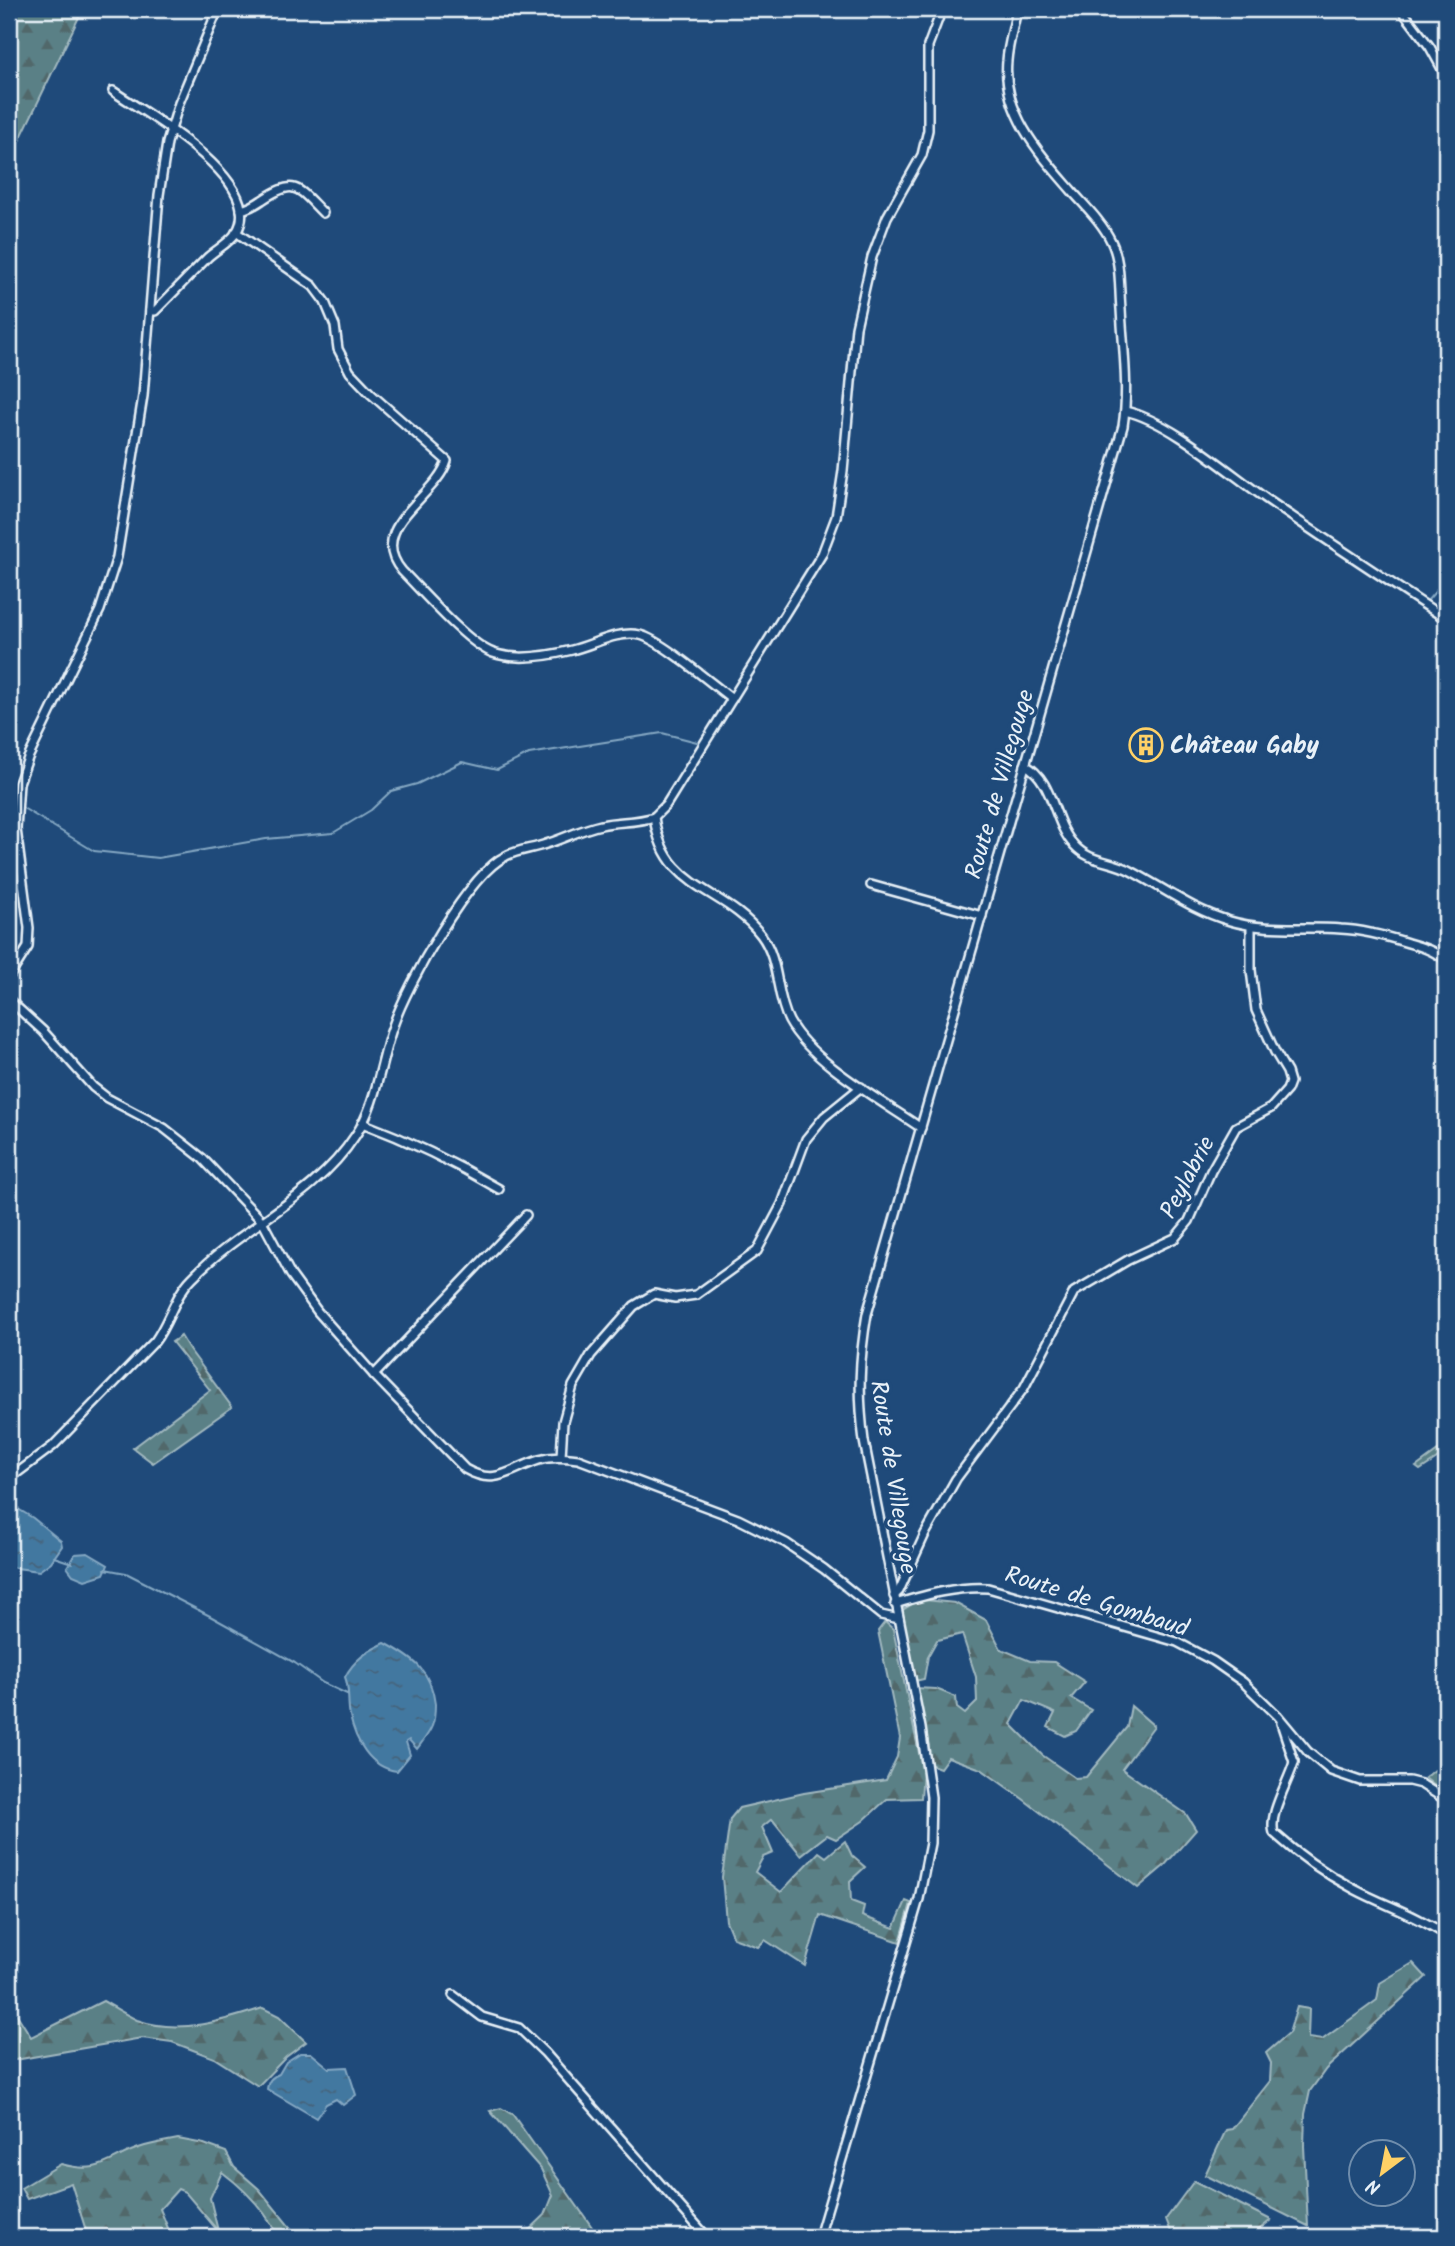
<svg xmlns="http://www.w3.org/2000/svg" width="1455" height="2246" font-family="Kalam,sans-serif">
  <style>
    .forest { fill: url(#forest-firs); stroke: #a1b8bf; stroke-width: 2 }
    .water { fill: url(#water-ripples); stroke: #85a8c3; stroke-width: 2 }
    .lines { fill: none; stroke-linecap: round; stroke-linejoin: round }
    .stream { stroke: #85a8c3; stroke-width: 2 }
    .minor-casing { stroke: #e8f1f8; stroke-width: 12 }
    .minor { stroke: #1f4a7a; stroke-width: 7 }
    .labels { text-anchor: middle; stroke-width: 7; stroke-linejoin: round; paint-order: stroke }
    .poi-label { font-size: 24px; font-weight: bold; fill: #e8f1f8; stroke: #1f4a7a; text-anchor: start }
    .street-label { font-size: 24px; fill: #e8f1f8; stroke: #1f4a7a }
  </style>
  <defs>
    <pattern id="forest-firs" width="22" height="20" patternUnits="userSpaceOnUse" patternTransform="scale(1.75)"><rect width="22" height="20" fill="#5a8086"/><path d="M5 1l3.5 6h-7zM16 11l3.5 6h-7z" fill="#51676b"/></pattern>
    <pattern id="water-ripples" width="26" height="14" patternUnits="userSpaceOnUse" patternTransform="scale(1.75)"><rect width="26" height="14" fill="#4378a0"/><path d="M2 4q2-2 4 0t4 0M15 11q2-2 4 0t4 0" fill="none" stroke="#446279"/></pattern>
  </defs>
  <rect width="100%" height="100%" fill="#1f4a7a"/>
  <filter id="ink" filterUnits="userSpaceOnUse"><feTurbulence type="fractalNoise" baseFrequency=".0143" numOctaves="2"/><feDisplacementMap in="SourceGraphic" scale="14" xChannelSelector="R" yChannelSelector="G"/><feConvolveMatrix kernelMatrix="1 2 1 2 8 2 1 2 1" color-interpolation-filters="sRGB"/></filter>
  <g filter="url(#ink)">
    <!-- forest -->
    <g class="forest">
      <path d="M9,9h59l12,6 -71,147z"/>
      <path d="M181,1336l8,13 43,58 -79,56 -20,-15 77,-58 -38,-48z"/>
      <path d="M1446,1445v8l-26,17 -4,-3z"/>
      <path d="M925,1600l30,3 31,17 15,29 29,12 24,1 31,20 -14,16 20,12 -15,21 -11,5 -17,-9 7,-14 -31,-13 -13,24 31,31 33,23 11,-1 41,-50 4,-21 23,20 -32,43 64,45 10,16 -32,36 -26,22 -115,-89 -42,-30 -33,-12 -8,11 -11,-4v-16l-13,-60 20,1 20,8 1,11 8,6 12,-12 -1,-25 -14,-43 -25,6 -9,16 -4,23 -9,2 -14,-70 13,-8z"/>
      <path d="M885,1622l8,7 30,143 -2,26 -34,1 -24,22 -27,18 -9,-4 -26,20 -29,-36 -10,8 11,26 -10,4 -8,15 26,20 38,-40 7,5 19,-16 7,15 13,11 -15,14 1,20 13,5 -2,10 32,12 12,-27 5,2 -11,39 -80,-27 -15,51 -40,-26 -7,7 -25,-9 -7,-17 -4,-44 8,-58 9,-11 65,-15 82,-13 11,-23 3,-19 -22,-107z"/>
      <path d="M1435,1770l11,4v21l-21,-17z"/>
      <path d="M1413,1963l13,14 -100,92 -16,22 -5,23 -1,32 4,80 -103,-51 21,-45 6,-1 38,-48 1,-18 -5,-10 23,-20 8,-26 12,2 -1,29 14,2 55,-40 3,-17z"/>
      <path d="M103,2001c11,6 23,14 34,19 42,15 86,1 126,-12l16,8 27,26 -20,15 -28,29 -44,-28 -42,-16 -30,-4 -133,23v-44l7,-4 15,24z"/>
      <path d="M501,2108l12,7 86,122h-77l23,-22 8,-20 -12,-26 -51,-58z"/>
      <path d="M178,2139l26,5 22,8 8,15 25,22 39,48h-19c-14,-27 -33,-47 -57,-65l-12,26 8,33 -33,-39 -7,-3 -18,20 10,24 -5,4h-77l-17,-54 -44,16 -6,-11 40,-24c43,12 48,-8 84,-18 11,-3 22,-5 33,-7z"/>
      <path d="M1194,2181l77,39 -21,17h-83l4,-5 -5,-13z"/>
    </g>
    <!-- water -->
    <g class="water">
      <path d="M13,1506l20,12 28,23 1,5 -11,16 -12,9 -30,-4v-59z"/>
      <path d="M88,1553l20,12 -4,9 -19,6 -12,-5 -6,-8 8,-13z"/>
      <path d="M385,1643c28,15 46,27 50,61 0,6 0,15 -3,22 -3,8 -10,16 -15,23l-8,-9 -3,2 4,13 -13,16c-27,-3 -42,-31 -47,-55 -3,-13 0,-27 -5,-39 9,-17 22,-26 40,-34z"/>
      <path d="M300,2053h11l18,15 18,-1 9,28 -13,10 -7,-6 -10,5 -10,14 -49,-29c1,-8 4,-12 12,-15l7,-12z"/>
    </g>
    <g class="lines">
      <!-- stream -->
      <g class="stream">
        <path d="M1428,600l18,-21"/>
        <path d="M23,808l71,43 64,7 108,-19 67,-6 38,-23 20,-19 26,-7 45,-22 35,8 32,-16 133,-21 35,9"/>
        <path d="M54,1557l18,6"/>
        <path d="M105,1569l21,4 84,43 85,47 28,20 24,11"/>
      </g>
      <defs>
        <g id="minor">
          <path d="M1401,9l29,38 16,29"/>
          <path d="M113,91c33,23 156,91 123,142 -7,10 -19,16 -28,24 -18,18 -35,36 -53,54h-5"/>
          <path d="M241,210c8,-2 14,-5 21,-10 34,-22 35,-13 61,13"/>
          <path d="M236,232l77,54 12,16 10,24 3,23 12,23 21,22 76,67c-11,36 -82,67 -45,110 20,20 66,73 91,82 24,8 55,3 79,-3 21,-5 46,-20 68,-15 21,5 72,49 92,64"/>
          <path d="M1125,411c43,9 102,60 140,87 59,41 121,81 181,121"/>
          <path d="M1025,765c29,15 28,58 49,80 16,18 37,15 57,26 34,18 61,39 99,50 37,11 73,5 111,8 23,1 45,7 67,14 14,4 28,8 38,18"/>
          <path d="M871,885l111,31"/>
          <path d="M9,977l19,-30 1,-19 -13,-99 3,-46 9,-25 72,-148 17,-53 26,-161 16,-201 8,-52 12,-40 39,-94"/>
          <path d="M9,1000l34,31 50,56 14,11 57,30 38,30 60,63 29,54 27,37 56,63 91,94c31,18 45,0 74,-9 13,-4 25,-3 39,-1l160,60 48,24 38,26 57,46 18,4"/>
          <path d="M362,1123c48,18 93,40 137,66"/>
          <path d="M921,1128c-39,-27 -110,-66 -132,-107 -14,-27 -9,-61 -28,-86 -38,-49 -97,-44 -107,-118l12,-12 156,-251 14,-37 7,-46 13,-144 16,-70 15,-40 35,-62 6,-25v-84l14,-37"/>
          <path d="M374,1375l152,-160"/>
          <path d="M561,1457l2,-35 10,-36 18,-31 43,-49 20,-12 21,4 21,-3 61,-44 25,-47 24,-65 18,-22 37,-30"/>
          <path d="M9,1479l44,-33 102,-105c14,-19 20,-46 37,-63 50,-52 123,-80 163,-142 22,-32 25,-74 38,-110 14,-41 75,-152 113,-170 13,-7 27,-7 40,-12 19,-6 36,-15 55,-19 18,-4 35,-2 53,-8"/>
          <path d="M894,1596l5,-5 26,-57 31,-55 68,-91 50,-96 54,-32 47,-22 14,-17 22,-50 25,-44 35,-19 16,-18 3,-8 -3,-10 -12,-20 -19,-42 -5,-40v-43"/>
          <path d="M895,1604c31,-9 61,-18 93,-16l189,54 36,19 30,21 35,34 30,36 23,19 29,10h49l12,3 25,16"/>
          <path d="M1281,1723l13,39"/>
          <path d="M1294,1762c-5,19 -26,52 -20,71 23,21 52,41 80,56 32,17 61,25 92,46"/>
          <path d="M9,1939v1"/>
          <path d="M453,1995l29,22 37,11 26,25 162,184"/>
          <path d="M819,2237l100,-338 11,-56 1,-46 -10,-69 -57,-287c-6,-46 -5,-81 3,-127l256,-888c6,-39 0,-78 -2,-117 -2,-22 0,-48 -10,-68 -9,-19 -26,-35 -39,-50 -32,-37 -70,-78 -65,-130 1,-17 7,-35 10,-52"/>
        </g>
      </defs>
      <!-- minor casing -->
      <use href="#minor" class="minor-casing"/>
      <!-- minor -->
      <use href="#minor" class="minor"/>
    </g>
  </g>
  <!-- icons -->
  <defs>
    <symbol id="building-ring" viewBox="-11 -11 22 22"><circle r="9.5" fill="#1f4a7a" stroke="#ffd166" stroke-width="1.5"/><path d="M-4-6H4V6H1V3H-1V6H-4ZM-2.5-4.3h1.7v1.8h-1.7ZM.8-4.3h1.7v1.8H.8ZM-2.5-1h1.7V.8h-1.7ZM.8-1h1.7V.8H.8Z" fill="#ffd166"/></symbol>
  </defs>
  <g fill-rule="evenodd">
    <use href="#building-ring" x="1127" y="726" width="38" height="38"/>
  </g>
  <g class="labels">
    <!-- poi labels -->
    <g class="poi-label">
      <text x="1170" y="753">Château Gaby</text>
    </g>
    <!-- street labels -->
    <g class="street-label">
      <text transform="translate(999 784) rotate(-74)" y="8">Route de Villegouge</text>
      <text transform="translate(1187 1177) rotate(-62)" y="8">Peylabrie</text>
      <text transform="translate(894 1477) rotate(81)" y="8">Route de Villegouge</text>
      <text transform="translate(1097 1601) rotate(17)" y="8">Route de Gombaud</text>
    </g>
  </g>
  <!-- margin -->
  <rect width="1455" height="2246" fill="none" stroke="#1f4a7a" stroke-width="35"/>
  <rect x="18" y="18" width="1420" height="2211" fill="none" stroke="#e8f1f8" stroke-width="2.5" filter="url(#ink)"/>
  <!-- north arrow -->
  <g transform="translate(1382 2173) rotate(212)"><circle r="33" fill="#1f4a7a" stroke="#6f8dac" stroke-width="2"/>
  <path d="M0-5L12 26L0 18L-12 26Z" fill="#ffd166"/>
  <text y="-10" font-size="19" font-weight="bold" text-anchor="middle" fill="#e8f1f8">N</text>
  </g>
</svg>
